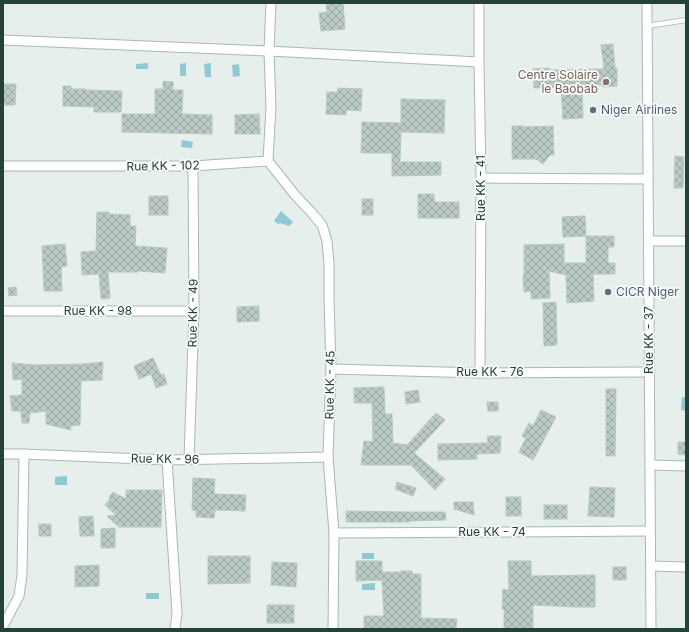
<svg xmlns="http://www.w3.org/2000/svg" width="689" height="632" font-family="Inter,sans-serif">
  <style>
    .water { fill: #8ec9d4 }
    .building { fill: url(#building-cross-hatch); stroke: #b8c9c2 }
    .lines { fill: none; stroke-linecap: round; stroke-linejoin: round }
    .lane-casing { stroke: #a8b8b2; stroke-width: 6 }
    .street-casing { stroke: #a8b8b2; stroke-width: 11 }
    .lane { stroke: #fff; stroke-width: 4.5 }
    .street { stroke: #fff; stroke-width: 9 }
    .education-dot { fill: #8d6e63; stroke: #f7fbf9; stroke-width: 1.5 }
    .service-dot { fill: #5c6f8a; stroke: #f7fbf9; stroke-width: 1.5 }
    .labels { text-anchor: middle; stroke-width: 3.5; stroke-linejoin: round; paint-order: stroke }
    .education-label { font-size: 12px; fill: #785e54; stroke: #f7fbf9; text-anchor: end }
    .service-label { font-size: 12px; fill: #4e5e75; stroke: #f7fbf9; text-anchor: start }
    .street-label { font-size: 12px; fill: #24423a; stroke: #f7fbf9 }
  </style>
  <defs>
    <pattern id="building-cross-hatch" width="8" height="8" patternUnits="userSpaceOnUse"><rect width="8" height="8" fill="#bbcac4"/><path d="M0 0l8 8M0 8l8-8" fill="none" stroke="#98a6a0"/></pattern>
  </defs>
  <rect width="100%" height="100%" fill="#e6efeb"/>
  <!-- water -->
  <g class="water">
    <path d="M148,63v6h-12v-5z"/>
    <path d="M186,63v13h-6v-12z"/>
    <path d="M211,63v14h-6l-1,-13z"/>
    <path d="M239,64l1,12 -7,1 -1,-12z"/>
    <path d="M182,140l11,2 -1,6 -11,-1z"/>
    <path d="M281,211l12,11 -4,4 -9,-3 -2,1 -4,-3z"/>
    <path d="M682,397h4v14l-5,-1z"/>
    <path d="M67,476v9h-12v-8z"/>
    <rect x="362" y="553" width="12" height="6"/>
    <path d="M375,583v7h-13v-6z"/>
    <rect x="146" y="593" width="13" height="6"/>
  </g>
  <!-- building -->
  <g class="building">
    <path d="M326,3h17l2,26 -24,2 -2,-18 8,-1z"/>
    <path d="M613,44l2,24h2v18l-14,1v-2h-21l1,33 -20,1 -2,-32 -27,1 -1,-19 16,-1v2l54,-1 1,-1 -3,-23z"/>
    <path d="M163,81l10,1v8h10l-1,24 30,1v19l-90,-2v-18h33v-25h8z"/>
    <path d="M3,84h13l-1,21h-12z"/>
    <path d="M63,86h8v3h15v1l36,1 -1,21h-27v-5l-31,-1z"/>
    <path d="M338,88l24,1 -1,22 -15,-1v5l-20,-1 1,-22h10z"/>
    <path d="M401,99l44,1 -1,33 -43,-1 -1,30h41v13l-49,1v-23h-31l1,-31 39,1z"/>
    <path d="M259,114l1,20h-25v-19z"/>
    <path d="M512,126h12v1l29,-1 1,29h-4l-7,9 -7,-5h-24z"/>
    <path d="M675,156l9,1 -1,31h-9z"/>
    <path d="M418,194h16v8h25v16h-41z"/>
    <rect x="149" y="196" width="19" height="19"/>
    <rect x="362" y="199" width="11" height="16"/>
    <path d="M97,212h12v2l21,1v11h6l-1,20 32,2 -2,25 -26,-2v1h-31l2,26 -9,1 -2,-25 -17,1 -1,-23 15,-1z"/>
    <path d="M585,216l1,20 -23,1 -1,-20z"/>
    <path d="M586,236h28v11h-6v16h7v11h-22l1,27 -27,2 -1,-28 -17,-4 1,27 -19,1v-8l-7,1 -1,-16h1v-31l40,-1v19h22z"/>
    <path d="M65,244l2,22 -6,1 1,24h-18l-2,-45z"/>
    <path d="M16,287l1,8 -8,1 -1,-8z"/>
    <path d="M556,302l1,43 -13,1 -1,-43z"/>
    <path d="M259,306v15l-22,1v-15z"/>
    <path d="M153,358l8,17 3,-1 3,10 -11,4 -5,-14 -12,5 -5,-13z"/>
    <path d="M103,362l-1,18 -21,1 -1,44 -10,1 1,4 -25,-6v-13l-16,2 -1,10h-7l-1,-12h-9l-2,-15 12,-1v-16l-9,1 -1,-17 24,2 47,-1z"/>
    <path d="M384,387l1,27h7l1,29 14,2 29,-32 9,7 -31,33 31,26 -10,11 -24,-25h-50l3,-24 9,1 -1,-39h-18v-15z"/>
    <path d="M606,389h10l-1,67h-9z"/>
    <path d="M418,390l2,12 -14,2 -1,-12z"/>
    <path d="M487,402h11v9h-10z"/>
    <path d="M541,410l15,7 -23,43 -14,-8 7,-14 -4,-2 7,-13 4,3z"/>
    <path d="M487,436h14l-1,17 -23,1v5l-39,1v-16l50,-1z"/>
    <path d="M678,442h8v13l-8,-1z"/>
    <path d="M193,478l22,1 -1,15 32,1 -1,16 -30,-1 -1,8 -18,-1v-6l-4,-1z"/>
    <path d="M397,482l19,6 -3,8 -18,-7z"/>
    <path d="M590,487l25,1 -1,29 -26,-1z"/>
    <path d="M126,490h36l-1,37h-42l-12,-11 9,-1 -11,-10 5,-6 -1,-1 4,-6 13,7z"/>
    <rect x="506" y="497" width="15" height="19"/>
    <path d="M454,502h19l1,13 -20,-6z"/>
    <rect x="544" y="505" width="23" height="14"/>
    <path d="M346,511l62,1h37l1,8 -36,1 -1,1h-63z"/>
    <path d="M93,516l1,20h-14l-1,-19z"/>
    <rect x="39" y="524" width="12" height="12"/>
    <path d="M115,528v20h-14v-19z"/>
    <path d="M208,556h42v27l-42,1z"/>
    <path d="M356,561h26v11h19v-1h11v3h9v44l36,1 -1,10h-92v-13h20l-2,-36 -26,1z"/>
    <path d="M508,561h23v15l64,-1v32h-21l-41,-2v24h-29v-20h-2l1,-20 6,1z"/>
    <path d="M272,562l25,1 -1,24 -25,-2z"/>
    <path d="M99,565v21l-24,1v-21z"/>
    <rect x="613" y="567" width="13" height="13"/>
    <rect x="267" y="605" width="27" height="18"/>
  </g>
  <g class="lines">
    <defs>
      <path id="lane" d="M647,26l39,-6"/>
      <g id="street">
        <path d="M479,3v59l2,116 -1,195"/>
        <path d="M647,3l4,626"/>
        <path d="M3,40l266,11 210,11"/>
        <path d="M268,161l27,34 16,17 11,13 5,16 2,23v34l2,71 -3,88 6,76 -1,96"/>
        <path d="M3,166h190l75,-5 3,-54 -2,-56 2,-48"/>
        <path d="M481,178l167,1"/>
        <path d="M649,241h37"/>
        <path d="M3,311h191"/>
        <path d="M331,369l149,4 170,-1"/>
        <path d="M3,454h21l143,6 161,-3"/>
        <path d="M167,460l10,154 -2,15"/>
        <path d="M189,460l5,-149 -1,-145"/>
        <path d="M650,465l36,1"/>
        <path d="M334,533l316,-2"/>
        <path d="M651,566l35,1"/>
        <path d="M3,626l16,-30 3,-21 2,-121"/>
      </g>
    </defs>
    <!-- lane casing -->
    <use href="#lane" class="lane-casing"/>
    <!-- street casing -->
    <use href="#street" class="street-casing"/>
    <!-- lane -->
    <use href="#lane" class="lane"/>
    <!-- street -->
    <use href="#street" class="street"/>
  </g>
  <!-- markers -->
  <circle class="education-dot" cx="606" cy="82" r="4"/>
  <g class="service-dot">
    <circle cx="593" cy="110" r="4"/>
    <circle cx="608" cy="292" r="4"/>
  </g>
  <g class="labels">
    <!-- education labels -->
    <g class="education-label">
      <text x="598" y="79">Centre Solaire<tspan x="598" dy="14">le Baobab</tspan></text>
    </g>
    <!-- service labels -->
    <g class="service-label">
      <text x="601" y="114">Niger Airlines</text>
      <text x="616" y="296">CICR Niger</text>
    </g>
    <!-- street labels -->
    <g class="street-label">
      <text transform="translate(163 166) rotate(-1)" y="4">Rue KK - 102</text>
      <text transform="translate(481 188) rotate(-90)" y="4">Rue KK - 41</text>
      <text x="98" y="315">Rue KK - 98</text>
      <text transform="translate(193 313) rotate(-89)" y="4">Rue KK - 49</text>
      <text transform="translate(649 340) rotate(-90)" y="4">Rue KK - 37</text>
      <text x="490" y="376">Rue KK - 76</text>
      <text transform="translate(330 385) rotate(-89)" y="4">Rue KK - 45</text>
      <text transform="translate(165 459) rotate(1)" y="4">Rue KK - 96</text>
      <text x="492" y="536">Rue KK - 74</text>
    </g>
  </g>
  <!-- border -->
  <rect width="689" height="632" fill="none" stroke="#24423a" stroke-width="8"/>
</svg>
